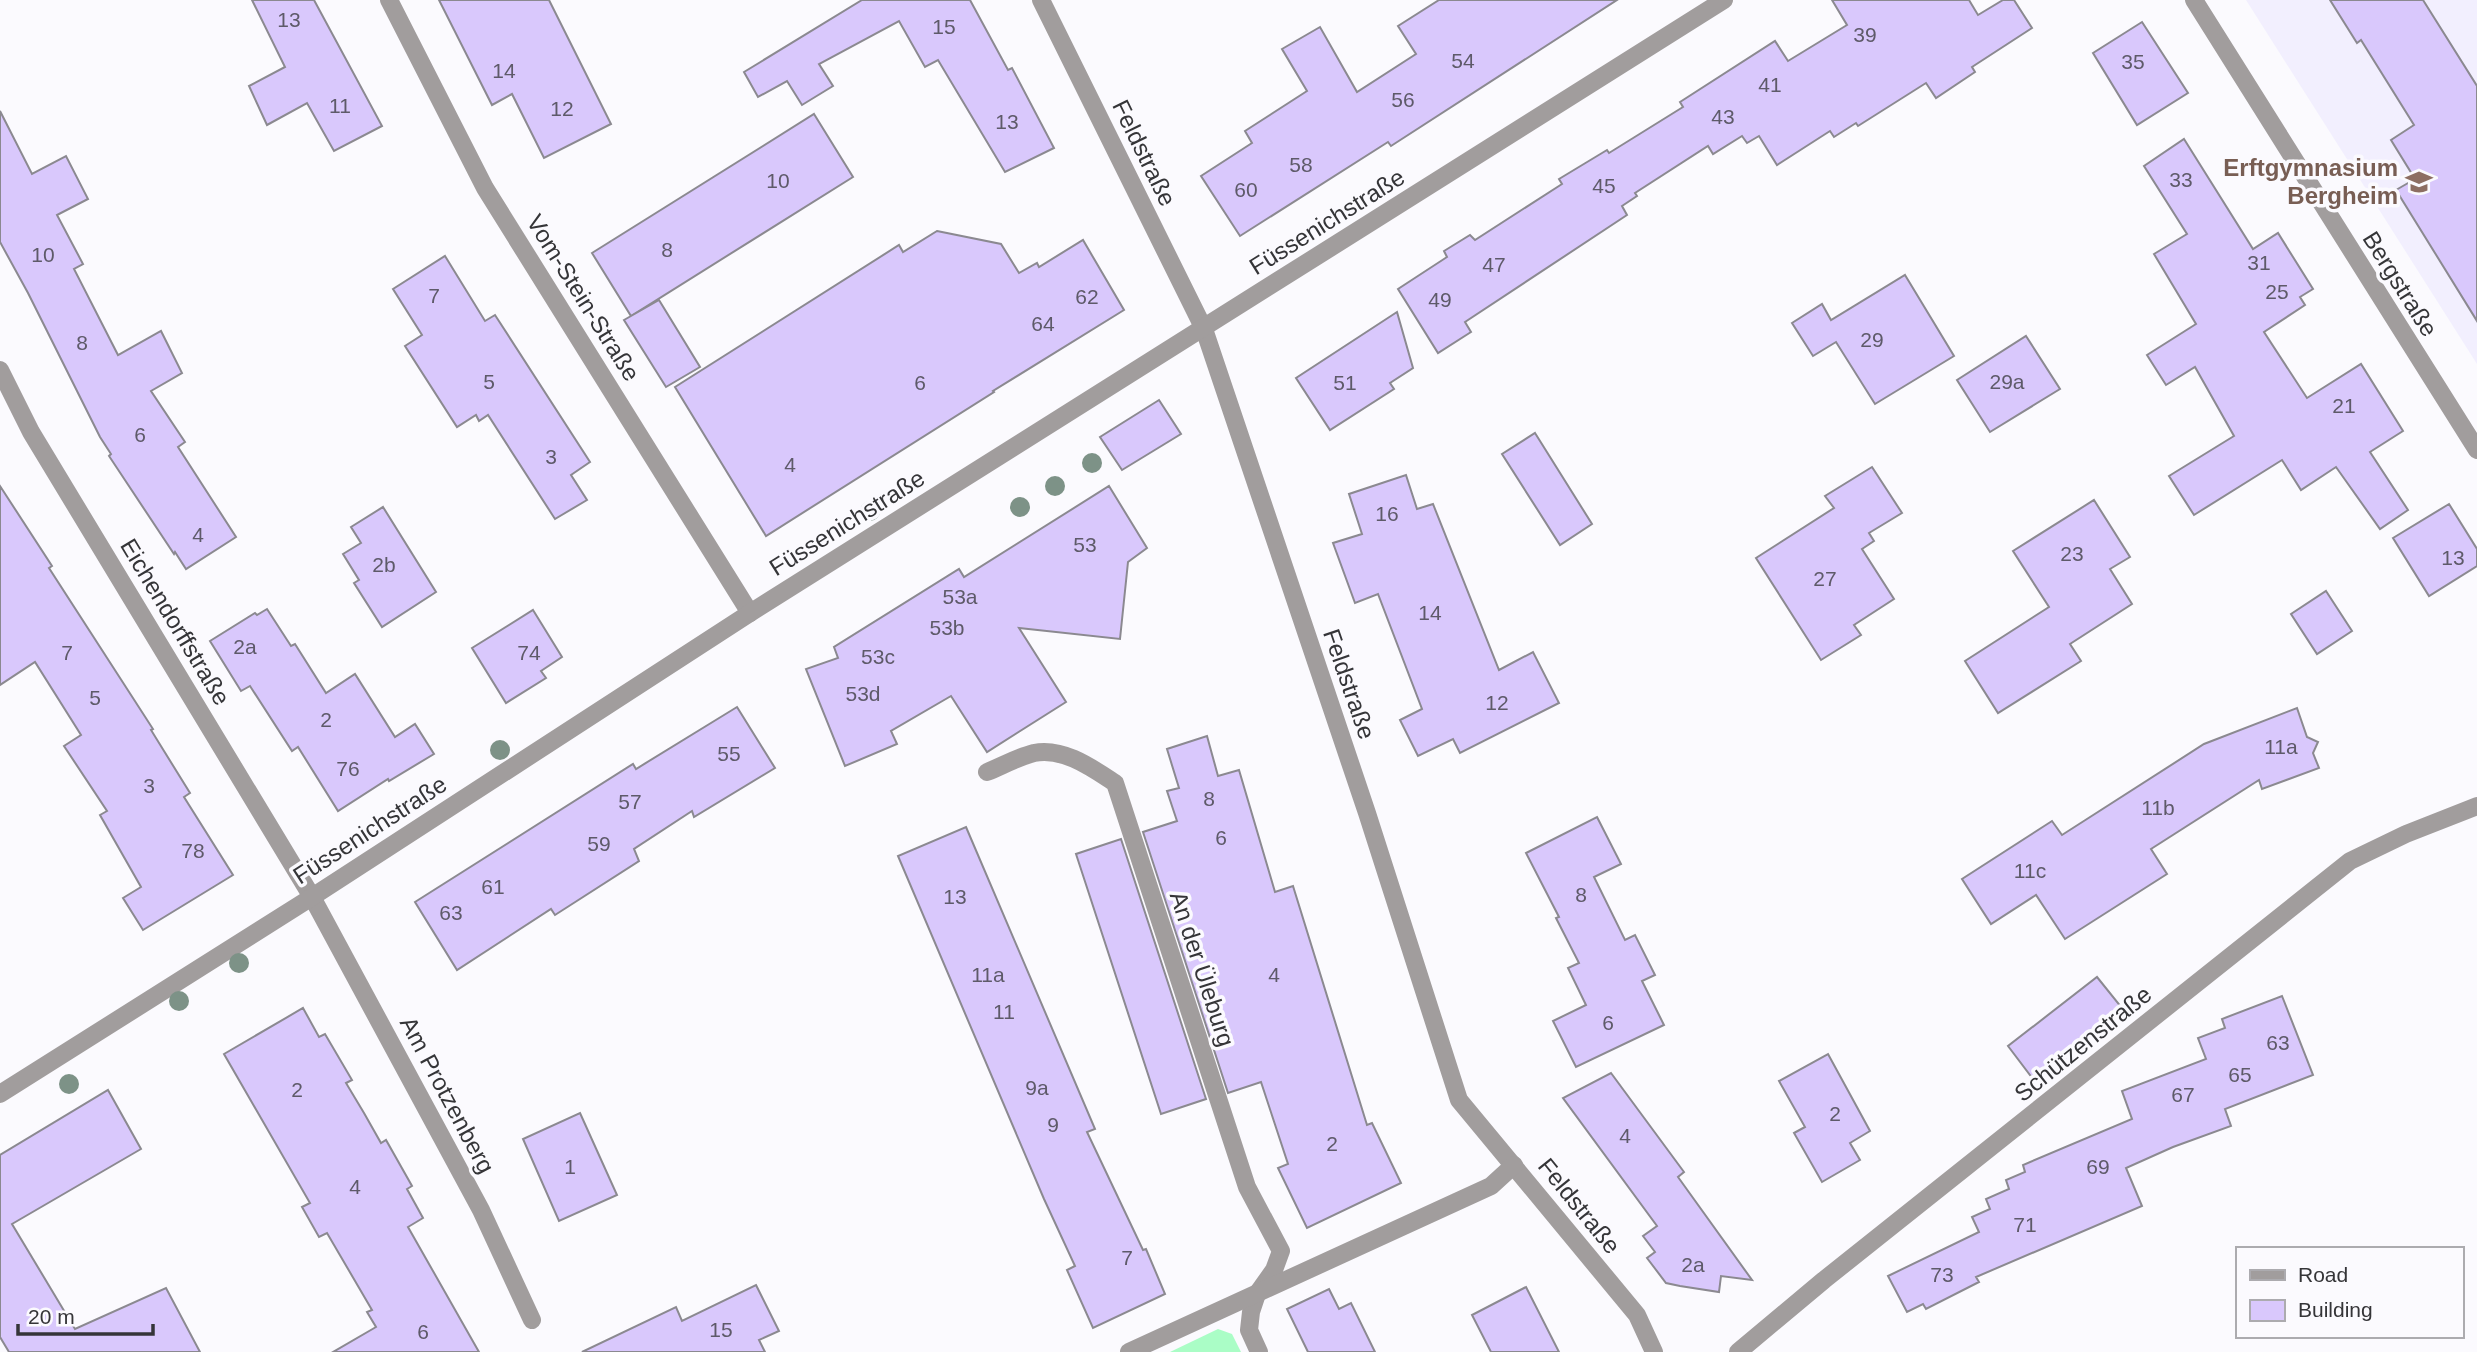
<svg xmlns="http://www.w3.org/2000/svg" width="2477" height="1352" font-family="Helvetica,sans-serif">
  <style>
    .built { fill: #f2effe }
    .green { fill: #aafdc6 }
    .building { fill: #d9c8fc; stroke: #8b8990; stroke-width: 2 }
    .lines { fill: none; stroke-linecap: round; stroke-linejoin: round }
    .lane { stroke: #a19d9d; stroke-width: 18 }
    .street { stroke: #a19d9d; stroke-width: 18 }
    .tree { fill: #7d9287 }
    .labels { text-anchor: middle; stroke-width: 7; stroke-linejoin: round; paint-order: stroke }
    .number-label { font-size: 21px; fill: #5e5a69 }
    .street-label { font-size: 24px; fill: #353538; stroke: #fbfafe }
    .education-label { font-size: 24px; font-weight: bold; fill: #785e54; stroke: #fbfafe; text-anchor: end }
  </style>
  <rect width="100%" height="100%" fill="#fbfafe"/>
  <!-- built -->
  <path class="built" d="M2246,0h231v364z"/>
  <!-- green -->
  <path class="green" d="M1218,1329l14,5 9,18h-71z"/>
  <!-- building -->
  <g class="building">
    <path d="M252,0h62l68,126 -48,25 -27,-48 -40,22 -18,-39 36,-19z"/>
    <path d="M439,0h110l62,124 -67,34 -32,-64 -20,11z"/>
    <path d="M862,0h108l38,70 4,-2 42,80 -49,24 -67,-112 -13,7 -26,-46 -80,43 14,22 -31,19 -15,-24 -29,16 -14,-25z"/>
    <path d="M1439,0h178l-226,146 -3,-4 -148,94 -39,-60 51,-33 -7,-12 62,-40 -25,-42 38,-22 37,65 59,-38 -18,-28z"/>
    <path d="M1832,0h137l9,15 25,-15h11l18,28 -60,39 3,5 -39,26 -10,-15 -68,43 -2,-3 -22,14 -4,-6 -53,34 -18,-29 -12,7 -5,-7 -29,18 -5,-8 -73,47 2,3 -15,10 5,9 -162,107 6,10 -33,21 -40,-64 49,-32 -3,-6 26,-16 5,5 87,-56 -3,-5 48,-29 2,3 74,-46 -3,-5 95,-61 13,20 59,-36z"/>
    <path d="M2330,0h93l54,86v235l-81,-131 19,-11 -24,-39 23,-15 -53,-85 -4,3z"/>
    <path d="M2142,22l46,71 -51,32 -44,-72z"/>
    <path d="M0,111l32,63 34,-18 22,43 -31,16 26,49 -9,5 44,86 43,-24 21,42 -31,18 34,51 -7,5 58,90 -50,32 -11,-17 -1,2 -65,-98 2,-2 -11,-17 -72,-144 -28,-51z"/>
    <path d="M814,114l39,63 -222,139 -39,-63z"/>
    <path d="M2184,139l69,110 25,-16 35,56 -13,8 5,8 -41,27 43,66 54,-34 42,67 -33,21 38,58 -28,19 -44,-62 -35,23 -19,-30 -88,55 -25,-39 65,-40 -39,-69 -29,18 -19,-30 49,-31 -42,-70 33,-20 -43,-68z"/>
    <path d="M937,231l64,13 18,29 18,-10 2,4 44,-27 41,70 -131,81 1,1 -228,144 -91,-149 224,-142 4,7z"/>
    <path d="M445,256l40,65 10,-6 95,147 -19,13 16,25 -32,19 -67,-104 -9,6 -3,-6 -19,12 -52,-81 17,-11 -29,-46z"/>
    <path d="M1905,275l49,81 -79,48 -39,-62 -23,14 -21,-33 30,-19 9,16z"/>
    <path d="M659,300l41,67 -34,20 -42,-67z"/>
    <path d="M1397,312l16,56 -23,15 4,6 -64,41 -34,-52z"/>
    <path d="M2026,336l34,53 -70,43 -33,-52z"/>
    <path d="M1159,400l22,34 -59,36 -22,-33z"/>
    <path d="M1535,433l57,91 -32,21 -58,-91z"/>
    <path d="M1872,467l30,46 -33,20 5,8 -12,8 32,50 -40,26 7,10 -40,25 -65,-102 78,-50 -9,-12z"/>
    <path d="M1406,475l11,34 16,-5 66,166 34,-18 26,51 -99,50 -7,-14 -35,17 -18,-36 22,-11 -44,-115 -23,9 -22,-60 29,-9 -13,-40z"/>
    <path d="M0,486l52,80 -3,2 104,161 -2,1 39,63 -6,4 49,78 -90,55 -20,-32 18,-11 -41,-72 7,-4 -43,-65 17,-11 -46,-73 -35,23z"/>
    <path d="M1109,486l38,62 -19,14 -8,77 -101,-11 47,74 -79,50 -36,-56 -60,35 6,13 -52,22 -39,-97 32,-11 -4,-11 125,-78 5,8z"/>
    <path d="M2094,500l36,57 -20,12 22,35 -62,40 11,17 -83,52 -33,-52 84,-54 -36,-56z"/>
    <path d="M2449,504l28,45v17l-48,30 -36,-58z"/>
    <path d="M383,507l53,85 -54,35 -28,-44 5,-3 -16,-26 18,-11 -10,-16z"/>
    <path d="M2326,591l26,40 -35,23 -26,-40z"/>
    <path d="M267,609l24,37 4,-2 31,49 29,-19 40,63 20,-13 19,30 -45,27 -1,-2 -50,32 -40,-64 -6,4 -42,-65 -9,5 -31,-50 45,-28 2,2z"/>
    <path d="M533,610l29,47 -21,14 5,7 -40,25 -34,-55z"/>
    <path d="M737,707l38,61 -81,49 -2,-6 -58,38 5,12 -84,54 -4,-6 -94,61 -42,-68 218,-138 3,5z"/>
    <path d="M2297,708l10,29 11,5 -5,11 6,15 -57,21 -3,-9 -108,69 16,25 -102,65 -29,-44 -45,29 -29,-45 90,-58 10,14 142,-91z"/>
    <path d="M1207,736l11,40 21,-6 36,122 18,-6 74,239 5,-2 29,60 -94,45 -29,-60 10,-4 -27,-82 -33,11 -85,-261 34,-11 -10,-30 12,-3 -12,-39z"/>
    <path d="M1597,817l24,47 -27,13 31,63 10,-5 20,40 -13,6 22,44 -88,42 -23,-46 33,-16 -18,-37 11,-5 -23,-45 3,-1 -33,-64z"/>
    <path d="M966,827l129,302 -8,3 56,118 3,-1 19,45 -72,34 -26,-58 8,-4 -31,-67 -146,-343z"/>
    <path d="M1121,839l85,260 -45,15 -85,-260z"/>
    <path d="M2097,977l25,31 -35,26 7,10 -55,43 -31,-41z"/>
    <path d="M2282,996l31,79 -88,34 6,17 -58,21 -47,21 16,38 -166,71 3,5 -53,27 -3,-5 -16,8 -19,-36 91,-44 -7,-15 18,-8 -4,-10 23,-10 -3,-9 19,-8 -2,-7 109,-46 -10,-28 84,-32 -8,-21 27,-10 -3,-9z"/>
    <path d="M303,1008l16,29 6,-3 27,46 -6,3 18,30 17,30 5,-3 26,46 -5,3 16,29 -15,9 71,125h-146l43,-25 -9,-15 5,-2 -45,-77 -8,4 -17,-30 8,-4 -86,-149z"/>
    <path d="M1828,1054l42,77 -20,12 10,17 -38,22 -28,-49 11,-6 -26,-46z"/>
    <path d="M1611,1073l73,99 -6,5 74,103 -31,-4 -2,16 -39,-6 -14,-3 -19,-25 8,-6 -12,-16 14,-10 -94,-128z"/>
    <path d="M108,1090l33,59 -129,75 63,105 91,-41 34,64h-191l-9,-15v-182z"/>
    <path d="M580,1113l37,82 -58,26 -36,-82z"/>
    <path d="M756,1285l23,46 -20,9 6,12h-183l94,-45 6,14z"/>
    <path d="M1526,1287l33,65h-68l-19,-37z"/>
    <path d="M1329,1289l10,20 12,-6 24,49h-67l-21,-43z"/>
  </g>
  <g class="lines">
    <!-- lane -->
    <path class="lane" d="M312,897l169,313 51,110"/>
    <!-- street -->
    <g class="street">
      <path d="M389,0l96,188 265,425"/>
      <path d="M1041,0l163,329 163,484 92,287 178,215 17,37"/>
      <path d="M2194,0l283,450"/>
      <path d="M0,370l31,62 281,465"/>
      <path d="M987,772c15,-6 31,-15 47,-19 29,-6 58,15 81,30l132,404 34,64 -7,19 -17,24 -6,18 -2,18 10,22"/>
      <path d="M0,1094l312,-197 438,-284 974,-613"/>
      <path d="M1129,1352l362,-166 23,-21"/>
      <path d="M1738,1352l86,-72 526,-419 56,-27 71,-28"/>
    </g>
  </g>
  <!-- trees -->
  <g class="tree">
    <circle cx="1092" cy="463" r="10"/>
    <circle cx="1055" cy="486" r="10"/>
    <circle cx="1020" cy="507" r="10"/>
    <circle cx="870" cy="511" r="10"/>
    <circle cx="500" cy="750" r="10"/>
    <circle cx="239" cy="963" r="10"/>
    <circle cx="179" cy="1001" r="10"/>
    <circle cx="69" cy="1084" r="10"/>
  </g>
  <!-- icons -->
  <defs>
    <symbol id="school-bare" viewBox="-9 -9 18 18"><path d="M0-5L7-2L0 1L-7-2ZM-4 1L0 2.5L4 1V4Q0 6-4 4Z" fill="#8d6e63" stroke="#fbfafe" stroke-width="2.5" paint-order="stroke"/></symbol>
  </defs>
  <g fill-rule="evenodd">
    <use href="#school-bare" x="2400" y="163" width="38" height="38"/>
  </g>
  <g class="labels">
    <!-- number labels -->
    <g class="number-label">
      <text x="289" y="27">13</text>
      <text x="944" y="34">15</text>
      <text x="1865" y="42">39</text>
      <text x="1463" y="68">54</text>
      <text x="2133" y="69">35</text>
      <text x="504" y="78">14</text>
      <text x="1770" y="92">41</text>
      <text x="1403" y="107">56</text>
      <text x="340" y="113">11</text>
      <text x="562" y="116">12</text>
      <text x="1723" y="124">43</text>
      <text x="1007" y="129">13</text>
      <text x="1301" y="172">58</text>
      <text x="2181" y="187">33</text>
      <text x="778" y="188">10</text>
      <text x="1604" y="193">45</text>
      <text x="1246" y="197">60</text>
      <text x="667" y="257">8</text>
      <text x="43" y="262">10</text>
      <text x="2259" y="270">31</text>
      <text x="1494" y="272">47</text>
      <text x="2277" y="299">25</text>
      <text x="434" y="303">7</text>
      <text x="1087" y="304">62</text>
      <text x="1440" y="307">49</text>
      <text x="1043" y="331">64</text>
      <text x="1872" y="347">29</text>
      <text x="82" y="350">8</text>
      <text x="489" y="389">5</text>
      <text x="2007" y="389">29a</text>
      <text x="920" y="390">6</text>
      <text x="1345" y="390">51</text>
      <text x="2344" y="413">21</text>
      <text x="140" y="442">6</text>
      <text x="551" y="464">3</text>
      <text x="790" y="472">4</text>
      <text x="1387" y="521">16</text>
      <text x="198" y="542">4</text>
      <text x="1085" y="552">53</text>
      <text x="2072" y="561">23</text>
      <text x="2453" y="565">13</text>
      <text x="384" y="572">2b</text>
      <text x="1825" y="586">27</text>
      <text x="960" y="604">53a</text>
      <text x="1430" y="620">14</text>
      <text x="947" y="635">53b</text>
      <text x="245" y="654">2a</text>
      <text x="67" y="660">7</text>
      <text x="529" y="660">74</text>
      <text x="878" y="664">53c</text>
      <text x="863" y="701">53d</text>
      <text x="95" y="705">5</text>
      <text x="1497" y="710">12</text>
      <text x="326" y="727">2</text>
      <text x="2281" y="754">11a</text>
      <text x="729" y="761">55</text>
      <text x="348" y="776">76</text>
      <text x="149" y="793">3</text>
      <text x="1209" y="806">8</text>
      <text x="630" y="809">57</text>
      <text x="2158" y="815">11b</text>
      <text x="1221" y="845">6</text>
      <text x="599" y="851">59</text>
      <text x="193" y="858">78</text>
      <text x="2030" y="878">11c</text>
      <text x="493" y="894">61</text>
      <text x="1581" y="902">8</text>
      <text x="955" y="904">13</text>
      <text x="451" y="920">63</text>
      <text x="988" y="982">11a</text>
      <text x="1274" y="982">4</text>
      <text x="1004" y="1019">11</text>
      <text x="1608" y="1030">6</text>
      <text x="2278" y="1050">63</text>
      <text x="2240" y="1082">65</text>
      <text x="1037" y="1095">9a</text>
      <text x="297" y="1097">2</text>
      <text x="2183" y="1102">67</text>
      <text x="1835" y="1121">2</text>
      <text x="1053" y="1132">9</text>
      <text x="1625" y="1143">4</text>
      <text x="1332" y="1151">2</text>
      <text x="570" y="1174">1</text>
      <text x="2098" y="1174">69</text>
      <text x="355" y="1194">4</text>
      <text x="2025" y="1232">71</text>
      <text x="1127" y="1265">7</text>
      <text x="1693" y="1272">2a</text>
      <text x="1942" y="1282">73</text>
      <text x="721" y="1337">15</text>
      <text x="423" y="1339">6</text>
    </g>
    <!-- street labels -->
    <g class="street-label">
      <text transform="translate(1144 153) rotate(64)" y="8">Feldstraße</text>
      <text transform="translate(1327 222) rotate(-32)" y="8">Füssenichstraße</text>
      <text transform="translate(2400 284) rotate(58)" y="8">Bergstraße</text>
      <text transform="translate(583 298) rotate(58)" y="8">Vom-Stein-Straße</text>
      <text transform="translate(847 523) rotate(-32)" y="8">Füssenichstraße</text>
      <text transform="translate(175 622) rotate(59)" y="8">Eichendorffstraße</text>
      <text transform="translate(1349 684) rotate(71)" y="8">Feldstraße</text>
      <text transform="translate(370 830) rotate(-33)" y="8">Füssenichstraße</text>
      <text transform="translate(1202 969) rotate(72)" y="8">An der Üleburg</text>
      <text transform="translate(2083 1044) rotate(-39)" y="8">Schützenstraße</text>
      <text transform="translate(447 1095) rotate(62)" y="8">Am Protzenberg</text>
      <text transform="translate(1579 1206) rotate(51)" y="8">Feldstraße</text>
    </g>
    <!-- education labels -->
    <g class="education-label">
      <text x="2398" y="176">Erftgymnasium<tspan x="2398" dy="28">Bergheim</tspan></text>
    </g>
  </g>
  <!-- legend -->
  <rect x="2236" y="1247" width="228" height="91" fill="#fbfafe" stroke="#acabaf" stroke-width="2"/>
  <rect x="2250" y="1270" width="35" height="10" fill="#a19d9d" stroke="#acabaf" stroke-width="2"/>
  <text x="2298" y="1282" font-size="21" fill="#353538">Road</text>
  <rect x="2250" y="1300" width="35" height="21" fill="#d9c8fc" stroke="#acabaf" stroke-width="2"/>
  <text x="2298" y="1317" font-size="21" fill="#353538">Building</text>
  <!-- scale -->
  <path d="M18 1324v10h135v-10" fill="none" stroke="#353538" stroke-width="3.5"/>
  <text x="28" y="1324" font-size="21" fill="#353538" stroke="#fbfafe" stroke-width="5" paint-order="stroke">20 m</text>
</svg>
